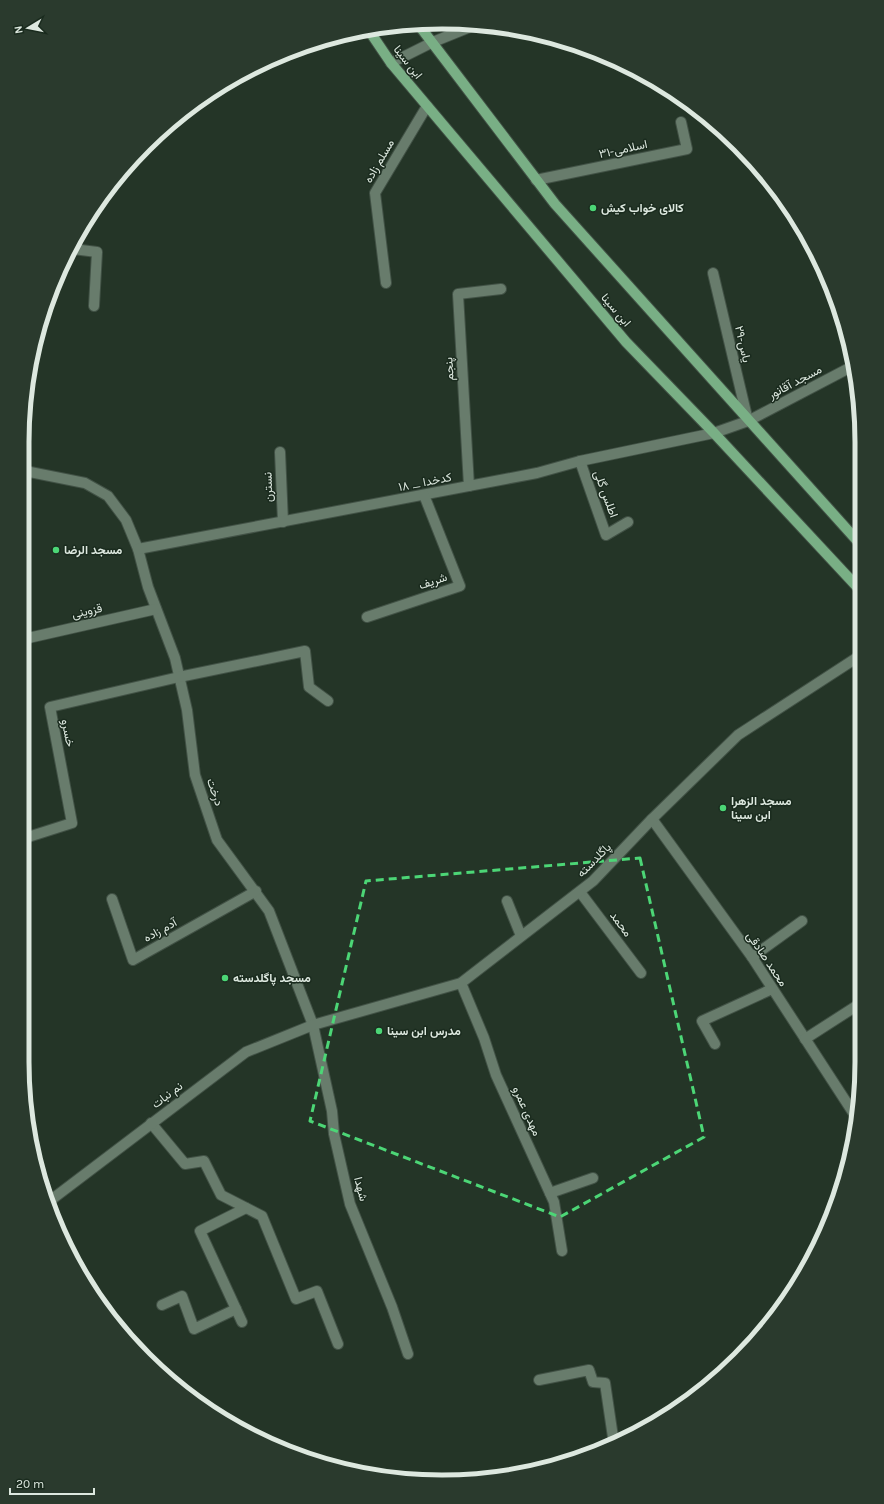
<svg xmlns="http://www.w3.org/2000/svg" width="884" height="1504" font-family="Karla,Vazirmatn,sans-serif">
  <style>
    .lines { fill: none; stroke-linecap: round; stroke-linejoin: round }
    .minor-casing { stroke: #425246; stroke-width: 12 }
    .major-casing { stroke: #425246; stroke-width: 12 }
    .minor { stroke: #687c6c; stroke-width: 10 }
    .major { stroke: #79af85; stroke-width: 10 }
    .marked { fill: none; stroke: #4cd676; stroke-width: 3; stroke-dasharray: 8 5; stroke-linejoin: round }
    .poi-dot { fill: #4cd676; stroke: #1a2b1e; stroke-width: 1.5 }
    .labels { text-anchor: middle; stroke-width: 3; stroke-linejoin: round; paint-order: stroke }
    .street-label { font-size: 12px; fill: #dde8df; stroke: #1a2b1e }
    .poi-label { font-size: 12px; font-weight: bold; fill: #dde8df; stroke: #1a2b1e; text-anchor: start }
    .rim { fill: none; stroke: #dde8df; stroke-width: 5 }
  </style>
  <rect width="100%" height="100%" fill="#243527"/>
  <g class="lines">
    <defs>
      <g id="minor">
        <path d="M391,63l42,-21 42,-17"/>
        <path d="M536,180l151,-31 -6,-27"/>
        <path d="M73,249l24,3 -3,54"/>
        <path d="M713,273l35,148"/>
        <path d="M386,283l-11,-90 52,-87"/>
        <path d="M24,408l1,63 60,12 23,13 18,24 12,29 10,38 27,71 12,52 8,65 22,65 52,71 44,114 19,86 2,23 16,70 42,103 16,47"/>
        <path d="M280,452l3,70"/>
        <path d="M580,461l26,74 22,-13"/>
        <path d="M469,486l-11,-192 43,-5"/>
        <path d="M138,549l399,-76 43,-12 134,-28 34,-12 105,-55"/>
        <path d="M367,617l93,-31 -36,-91"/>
        <path d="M24,639l132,-30"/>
        <path d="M652,819l100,138 104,160"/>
        <path d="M25,838l47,-15 -22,-116 129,-30 126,-26 4,36 19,14"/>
        <path d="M580,892l61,81"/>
        <path d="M112,899l21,61 123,-69"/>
        <path d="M507,901l14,35"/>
        <path d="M752,957l50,-36"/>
        <path d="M461,983l23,55 12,37 58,127 8,49"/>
        <path d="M805,1039l56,-36"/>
        <path d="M715,1044l-13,-23 70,-32"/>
        <path d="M151,1123l34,41 19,-3 17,34 41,21 34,83 21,-8 21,53"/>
        <path d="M550,1193l43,-15"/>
        <path d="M47,1203l199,-151 67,-27 148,-42 132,-102 59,-62 86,-84 123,-80"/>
        <path d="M162,1305l20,-9 12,33 42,-20"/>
        <path d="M242,1322l-42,-91 46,-23"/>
        <path d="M539,1380l50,-10 4,12 12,1 9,61"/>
      </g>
      <g id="major">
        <path d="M418,24l137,180 306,341"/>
        <path d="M368,29l23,34 235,279 88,91 147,158"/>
      </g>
    </defs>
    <!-- minor casing -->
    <use href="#minor" class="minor-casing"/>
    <!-- major casing -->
    <use href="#major" class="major-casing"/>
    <!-- minor -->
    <use href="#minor" class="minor"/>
    <!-- major -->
    <use href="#major" class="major"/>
  </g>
  <!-- marked area -->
  <path class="marked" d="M640,858l64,279 -144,80 -250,-96 56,-240z"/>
  <!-- markers -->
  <g class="poi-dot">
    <circle cx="593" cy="208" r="4"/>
    <circle cx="56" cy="550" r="4"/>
    <circle cx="723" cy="808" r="4"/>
    <circle cx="225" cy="978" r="4"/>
    <circle cx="379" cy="1031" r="4"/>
  </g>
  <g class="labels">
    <!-- street labels -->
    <g class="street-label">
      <text transform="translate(408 62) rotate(52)" y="4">ابن سینا</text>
      <text transform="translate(623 149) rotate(-12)" y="4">۳۱-اسلامی</text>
      <text transform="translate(379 161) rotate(-60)" y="4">مسلم زاده</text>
      <text transform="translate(616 310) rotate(50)" y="4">ابن سینا</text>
      <text transform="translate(743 344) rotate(77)" y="4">۲۹-یاس</text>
      <text transform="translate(449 369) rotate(-93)" y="4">پنجم</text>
      <text transform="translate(795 382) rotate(-28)" y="4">مسجد آقانور</text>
      <text transform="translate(425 482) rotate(-11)" y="4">۱۸ _ کدخدا</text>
      <text transform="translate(268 487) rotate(-92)" y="4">نسترن</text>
      <text transform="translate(606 494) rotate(70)" y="4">اطلس گلی</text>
      <text transform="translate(433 581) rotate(-19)" y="4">شریف</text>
      <text transform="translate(87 611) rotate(-13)" y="4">قزوینی</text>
      <text transform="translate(68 733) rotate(79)" y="4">خسرو</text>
      <text transform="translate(215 792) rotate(71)" y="4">درخت</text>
      <text transform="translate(594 860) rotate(-45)" y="4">پاگلدسته</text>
      <text transform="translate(621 924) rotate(53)" y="4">محمد</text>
      <text transform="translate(160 930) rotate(-29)" y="4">آدم زاده</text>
      <text transform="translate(767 959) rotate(56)" y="4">محمد صادقی</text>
      <text transform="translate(167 1095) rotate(-37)" y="4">نم نبات</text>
      <text transform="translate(527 1111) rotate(66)" y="4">مهدی عمرو</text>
      <text transform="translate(361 1189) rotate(75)" y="4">شهدا</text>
    </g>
    <!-- poi labels -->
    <g class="poi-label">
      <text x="601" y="212">کالای خواب کیش</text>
      <text x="64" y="554">مسجد الرضا</text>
      <text x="731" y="805">مسجد الزهرا<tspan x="731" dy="14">ابن سینا</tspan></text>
      <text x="233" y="982">مسجد پاگلدسته</text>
      <text x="387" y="1035">مدرس ابن سینا</text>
    </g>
  </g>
  <!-- crop -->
  <path d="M0 0H884V1504H0ZM442 29H442A413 413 0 0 1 855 442V1062A413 413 0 0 1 442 1475H442A413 413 0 0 1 29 1062V442A413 413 0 0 1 442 29Z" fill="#2a3a2d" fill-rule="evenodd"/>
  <path class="rim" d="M442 29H442A413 413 0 0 1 855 442V1062A413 413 0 0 1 442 1475H442A413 413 0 0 1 29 1062V442A413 413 0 0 1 442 29Z"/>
  <!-- north arrow -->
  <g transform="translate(28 28) rotate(260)" stroke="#1a2b1e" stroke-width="3" paint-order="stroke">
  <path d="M0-3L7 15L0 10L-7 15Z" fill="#dde8df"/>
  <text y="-6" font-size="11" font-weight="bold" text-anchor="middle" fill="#dde8df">N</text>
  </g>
  <!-- scale -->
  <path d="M10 1488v6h84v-6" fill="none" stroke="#dde8df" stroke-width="2"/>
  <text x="16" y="1488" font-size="12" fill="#dde8df" stroke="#1a2b1e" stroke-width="3" paint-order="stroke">20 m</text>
</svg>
